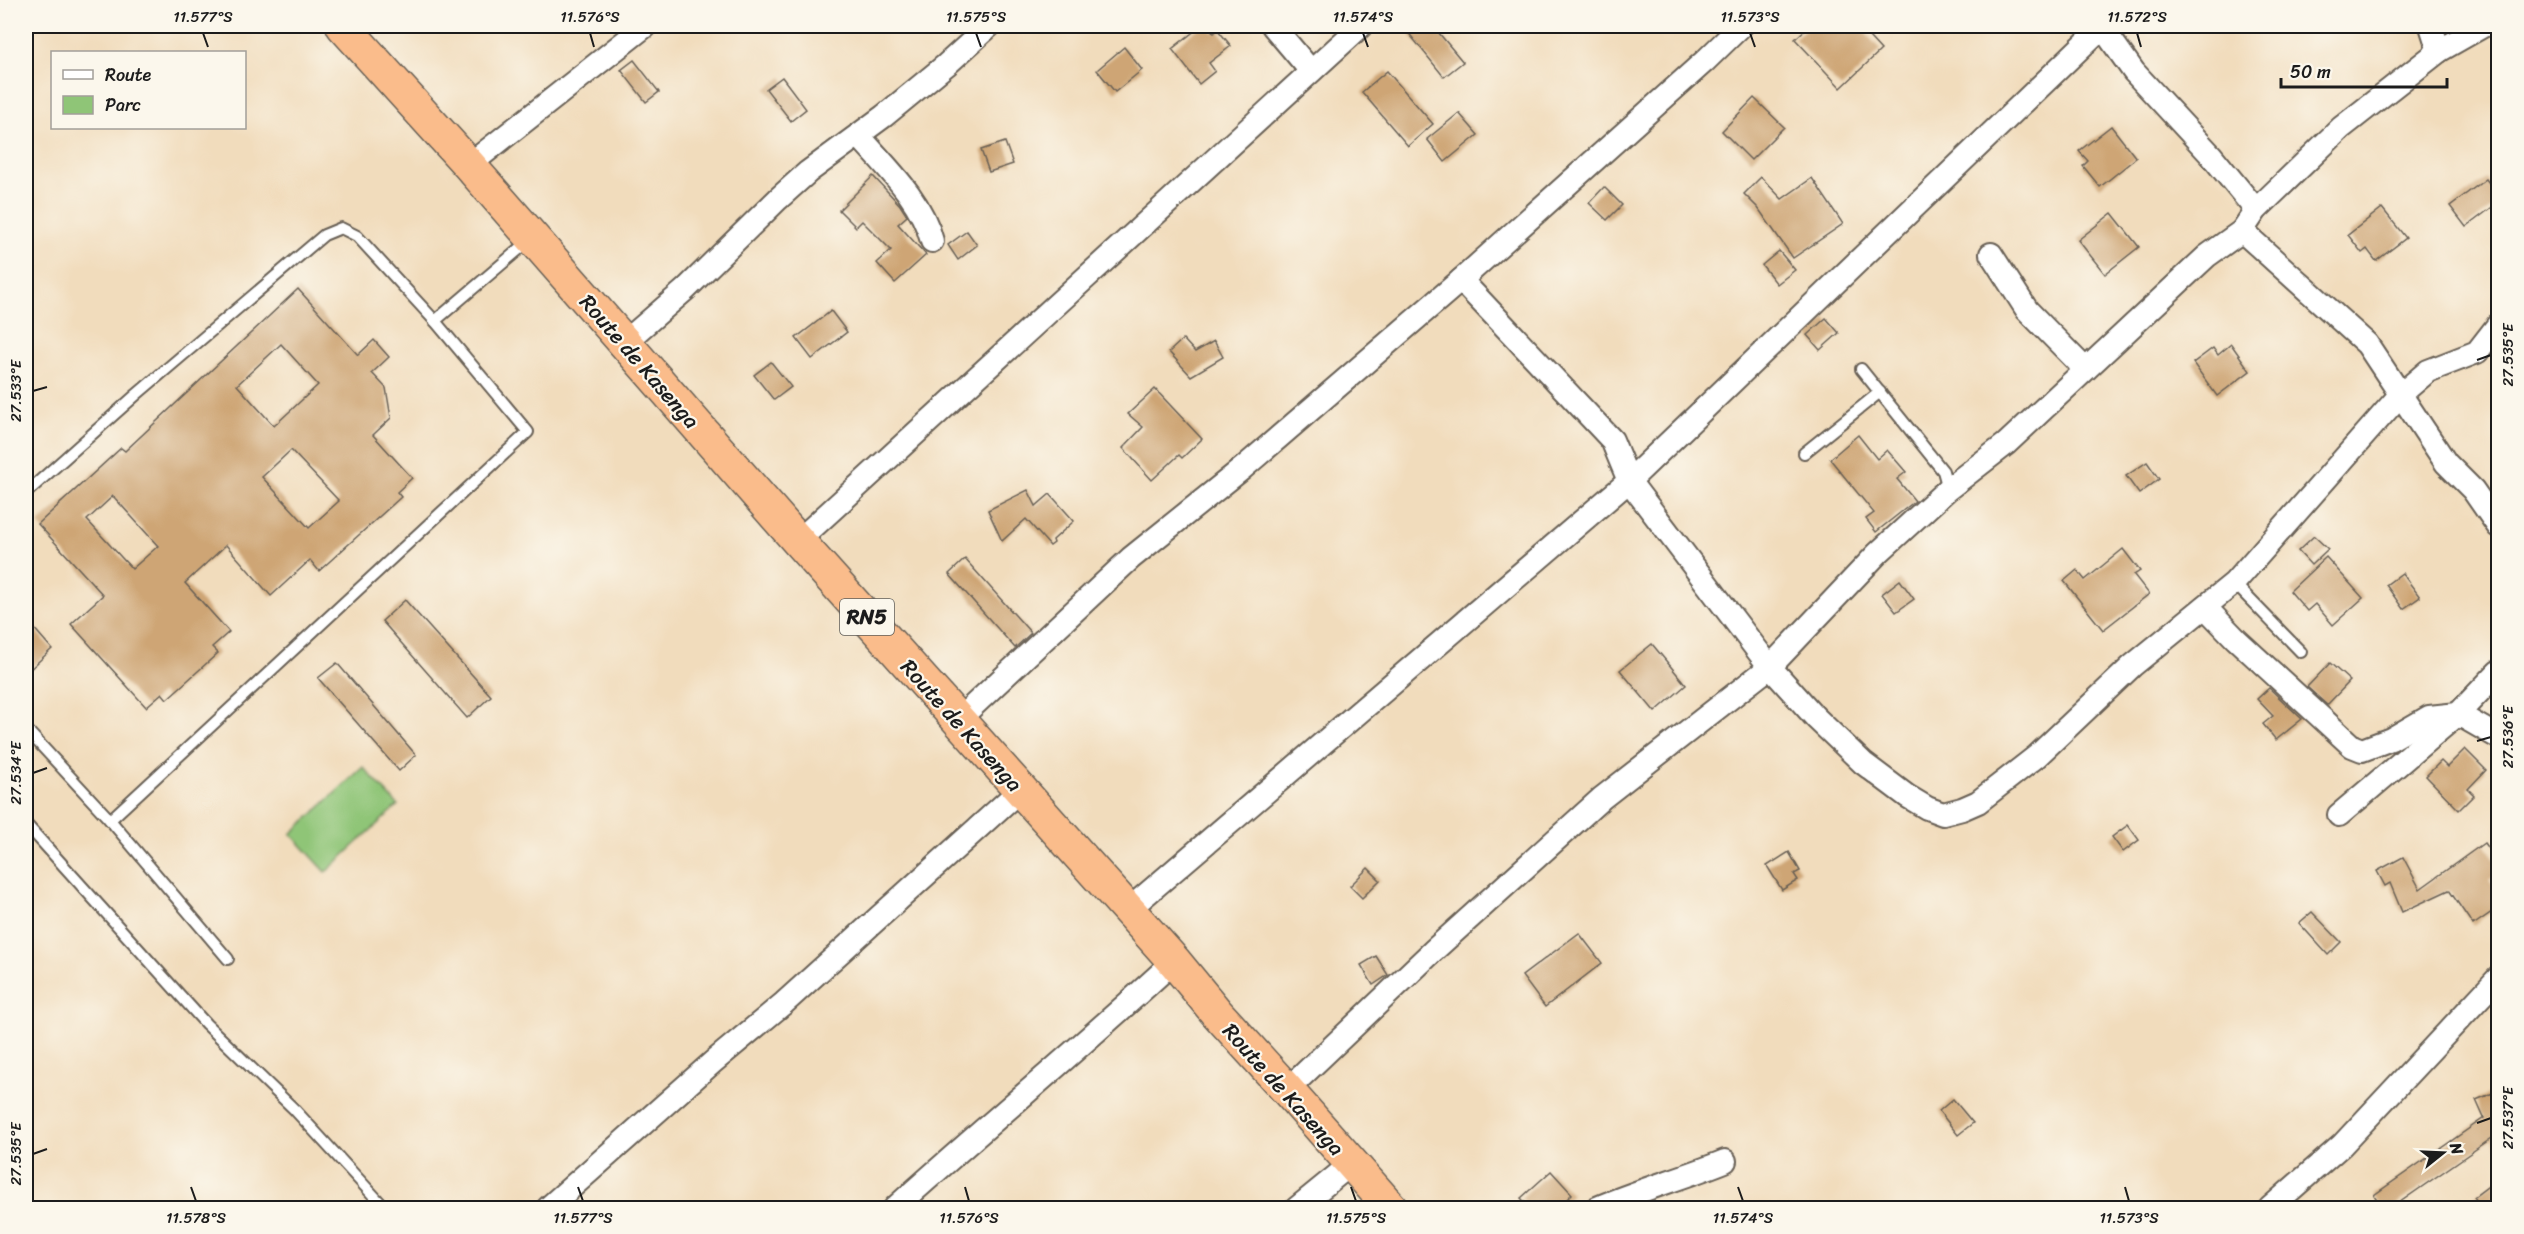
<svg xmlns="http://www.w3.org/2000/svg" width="2524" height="1234" font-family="Sriracha,sans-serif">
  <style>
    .green { fill: #8fc577; stroke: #56704a; stroke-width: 1.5 }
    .building { fill: #cea575; fill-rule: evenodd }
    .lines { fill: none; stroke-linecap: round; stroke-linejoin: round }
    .lane-casing { stroke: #675f54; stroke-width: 14 }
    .street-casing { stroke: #675f54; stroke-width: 26 }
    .highway-casing { stroke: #675f54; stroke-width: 36 }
    .lane { stroke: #fff; stroke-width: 10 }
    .street { stroke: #fff; stroke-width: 22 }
    .highway { stroke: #fabc8b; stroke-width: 33 }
    .ticks { fill: none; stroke: #1c1c1c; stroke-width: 2 }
    .labels { text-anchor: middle; stroke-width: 4.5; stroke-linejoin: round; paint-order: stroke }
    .shield { fill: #fbf7ec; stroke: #5f5e5a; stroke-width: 1.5 }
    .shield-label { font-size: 21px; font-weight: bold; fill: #1c1c1c }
    .street-label { font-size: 22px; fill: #1c1c1c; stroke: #fbf7ec }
    .neatline { fill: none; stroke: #1c1c1c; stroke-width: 2 }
    .ticks-label { font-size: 15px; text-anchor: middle; fill: #1c1c1c }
  </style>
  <rect width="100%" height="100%" fill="#fbf7ec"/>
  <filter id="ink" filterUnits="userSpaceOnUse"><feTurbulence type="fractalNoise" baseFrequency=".0167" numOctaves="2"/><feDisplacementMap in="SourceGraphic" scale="12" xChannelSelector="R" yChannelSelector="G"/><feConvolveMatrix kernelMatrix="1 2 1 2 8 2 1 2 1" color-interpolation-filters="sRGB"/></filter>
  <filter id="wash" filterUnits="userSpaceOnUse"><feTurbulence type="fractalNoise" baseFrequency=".008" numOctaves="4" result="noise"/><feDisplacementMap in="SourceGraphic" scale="24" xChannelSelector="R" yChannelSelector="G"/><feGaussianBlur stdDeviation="1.35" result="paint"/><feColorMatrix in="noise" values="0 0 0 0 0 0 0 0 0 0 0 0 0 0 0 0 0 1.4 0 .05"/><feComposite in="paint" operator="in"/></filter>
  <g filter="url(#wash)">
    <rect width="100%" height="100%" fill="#f1dcbc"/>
    <!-- green -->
    <path class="green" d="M363,767l35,38 -72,67 -35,-38z"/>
    <g id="blocks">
      <!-- building -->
      <g class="building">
        <path d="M1201,26h7l6,7 4,-3 13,16 -22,17 6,8 -16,13 -27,-35z"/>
        <path d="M1403,26h30l30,36 -19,15z"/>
        <path d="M1809,26h50l22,24 -40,38 -46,-49z"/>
        <path d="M1124,47l18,23 -27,22 -18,-22z"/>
        <path d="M634,60l25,32 -13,10 -25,-32z"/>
        <path d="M1387,71l46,53 -25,22 -46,-54z"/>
        <path d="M782,77l24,32 -15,12 -25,-32z"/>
        <path d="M1754,98l30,29 -33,33 -29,-29z"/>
        <path d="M1459,113l19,22 -33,27 -18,-23z"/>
        <path d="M2111,126l25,32 -36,29 -17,-21 5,-5 -9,-10z"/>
        <path d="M1005,142l8,22 -24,8 -8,-22z"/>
        <path d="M873,176l27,29 7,11 -9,8 28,31 -31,28 -18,-20 14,-13 -29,-29 -6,6 -17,-17z"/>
        <path d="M1761,177l21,22 30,-21 31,46 -50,34 -35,-50 -14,-14z"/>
        <path d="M2486,179l13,17v6l-33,25 -16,-21z"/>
        <path d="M1604,187l18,18 -15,15 -18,-17z"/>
        <path d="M2382,208l24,30 -30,23 -9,-12 -5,4 -14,-18z"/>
        <path d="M2112,213l27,34 -34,27 -27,-34z"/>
        <path d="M967,231l10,14 -19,15 -10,-15z"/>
        <path d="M1779,251l16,19 -18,14 -15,-19z"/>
        <path d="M298,289l60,66 16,-15 15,17 -17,16 14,15 5,30 -18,17 39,43 -15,14 4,5 -82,74 -9,-11 -39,36 -45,-51 -41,38 44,49 -17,15 6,6 -51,46 -5,-6 -16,14 -75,-83 32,-29 -65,-71 83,-76 4,3zM281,344l37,41 -44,41 -37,-41zM291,450l48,51 -30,27 -47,-51zM113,496l45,50 -26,23 -45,-49z"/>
        <path d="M831,311l16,21 -35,27 -16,-21z"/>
        <path d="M1826,318l13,15 -19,17 -13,-15z"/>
        <path d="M1183,339l12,13 19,-11 9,16 -32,19 -22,-24z"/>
        <path d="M2231,344l19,27 -33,25 -24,-33 20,-15 5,7z"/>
        <path d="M771,362l20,25 -17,13 -20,-25z"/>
        <path d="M1155,389l47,50 -20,19 -3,-3 -27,25 -29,-32 20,-21 -15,-13z"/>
        <path d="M1858,435l19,24 10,-9 19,22 -9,7 18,22 -39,31 -10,-13 8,-6 -44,-54z"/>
        <path d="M2147,462l12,17 -20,15 -13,-18z"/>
        <path d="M1028,490l8,16 14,-12 24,27 -21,19 1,3 -4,3 -24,-27 -24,22 -14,-31z"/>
        <path d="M2314,536l14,13 -17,16 -13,-14z"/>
        <path d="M2123,549l17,22 -6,4 15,19 -46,36 -39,-49 13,-11 8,10z"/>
        <path d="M2326,557l37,41 -30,27 -18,-21 -8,7 -17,-20z"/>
        <path d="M965,559l66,74 -16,15 -66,-74z"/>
        <path d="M2402,573l18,24 -17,12 -17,-24z"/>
        <path d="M1900,580l14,19 -18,13 -14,-18z"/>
        <path d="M405,600l86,96 -24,22 -85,-97z"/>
        <path d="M26,619l26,30 -26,24z"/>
        <path d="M1652,644l34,41 -31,27 -35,-42z"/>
        <path d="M337,663l79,92 -17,16 -81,-93z"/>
        <path d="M2330,663l20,18 -23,24 -20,-18z"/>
        <path d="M2269,688l33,31 -26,21 -13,-16 10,-8 -16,-17z"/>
        <path d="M2465,749l21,21 -18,19 6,6 -15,15 -33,-34 15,-15 6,6z"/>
        <path d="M2128,825l11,15 -16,12 -11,-15z"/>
        <path d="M2484,843l15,21v10l-9,6 9,12v15l-26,18 -24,-35 -47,22 -12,-29 -5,3 -8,-15 26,-14 17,32z"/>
        <path d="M1789,852l11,19 -6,3 4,6 -16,10 -15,-24z"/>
        <path d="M1368,868l12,12 -18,18 -12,-12z"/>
        <path d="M2312,912l29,30 -13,13 -29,-32z"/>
        <path d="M1579,933l23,30 -57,44 -23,-31z"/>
        <path d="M1376,956l12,19 -15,10 -12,-20z"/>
        <path d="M2493,1093l6,12v47l-7,-14 -102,71h-7l-9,-14 110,-77 -8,-18z"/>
        <path d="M1953,1099l20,24 -15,12 -19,-24z"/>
        <path d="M1551,1171l21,23 -15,15h-26l-10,-11z"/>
        <path d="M2499,1178v31h-16l-9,-12z"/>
      </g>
    </g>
  </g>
  <g filter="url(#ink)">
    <use href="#blocks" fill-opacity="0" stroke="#675f54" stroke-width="1.5"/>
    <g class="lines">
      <defs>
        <g id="lane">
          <path d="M1861,369l82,102 5,18"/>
          <path d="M1804,453l76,-61"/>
          <path d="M26,493l110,-98 188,-160 17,-7 16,8 78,85 95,-81"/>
          <path d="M2234,583l67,69"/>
          <path d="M26,729l84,91 118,139"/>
          <path d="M110,820l418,-388 -93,-111"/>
          <path d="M26,824l180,200 89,86 90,98"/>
        </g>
        <g id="street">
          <path d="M1273,26l38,45"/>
          <path d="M2431,26l8,25"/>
          <path d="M859,136c28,32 62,63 73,105"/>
          <path d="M469,165l176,-139"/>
          <path d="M2242,231l125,113 79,119 27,27 25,36"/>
          <path d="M1991,254l36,56 58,59"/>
          <path d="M1461,280l151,160 17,41 141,186 46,51 47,45 44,33 20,12 16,6 19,-5 16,-7 59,-46 95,-90 102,-83 166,-188 28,-24 49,-19 21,-27"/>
          <path d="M625,342l61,-53 92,-90 30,-27 76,-56 62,-51 43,-39"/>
          <path d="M798,541l563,-515"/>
          <path d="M2205,607l31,32 116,107 10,4 29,-11 38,-22 29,-3 40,23"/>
          <path d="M958,720l173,-162 112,-90 218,-188 245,-220 35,-34"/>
          <path d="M2339,815l119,-101 40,-42"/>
          <path d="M1128,910l501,-429 473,-454 32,45 77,83 45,55"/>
          <path d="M1287,1090l146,-139 169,-153 168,-131 108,-114 70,-64 58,-45 201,-188 35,-25 14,-21 85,-82 98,-77 44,-25"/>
          <path d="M548,1208l165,-146 71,-59 236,-213"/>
          <path d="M895,1208c92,-83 188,-162 279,-247"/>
          <path d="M1297,1208l54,-44"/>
          <path d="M1597,1208c42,-18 86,-30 128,-47"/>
          <path d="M2270,1208l72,-63 156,-167"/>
        </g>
        <path id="highway" d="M343,26l126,139 329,376 376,420 42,51 71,78 104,118"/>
      </defs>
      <!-- lane casing -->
      <use href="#lane" class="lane-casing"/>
      <!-- street casing -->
      <use href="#street" class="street-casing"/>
      <!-- highway casing -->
      <use href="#highway" class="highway-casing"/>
      <!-- lane -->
      <use href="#lane" class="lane"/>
      <!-- street -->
      <use href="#street" class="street"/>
      <!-- highway -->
      <use href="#highway" class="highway"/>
    </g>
  </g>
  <!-- ticks -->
  <path class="ticks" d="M203,33l5,14M590,33l4,14M976,33l5,14M1363,33l5,14M1750,33l5,14M2137,33l4,14M2477,360l14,-5M33,391l14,-4M2477,741l14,-4M33,773l14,-5M2477,1123l14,-5M33,1154l14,-5M191,1187l5,14M578,1187l5,14M965,1187l4,14M1351,1187l5,14M1738,1187l5,14M2125,1187l4,14"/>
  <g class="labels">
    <!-- shield labels -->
    <rect class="shield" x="840" y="599" width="54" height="36" rx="4.5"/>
    <g class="shield-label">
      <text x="867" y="624">RN5</text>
    </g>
    <!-- street labels -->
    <g class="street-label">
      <text transform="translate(640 361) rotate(49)" y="8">Route de Kasenga</text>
      <text transform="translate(962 725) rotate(48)" y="8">Route de Kasenga</text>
      <text transform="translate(1284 1089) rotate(48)" y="8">Route de Kasenga</text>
    </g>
  </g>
  <!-- margin -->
  <rect width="2524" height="1234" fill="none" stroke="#fbf7ec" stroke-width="66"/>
  <!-- legend -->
  <rect x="51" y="51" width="195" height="78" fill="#fbf7ec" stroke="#a29f99" stroke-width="1.5"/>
  <rect x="63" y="70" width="30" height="9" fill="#ffffff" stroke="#a29f99" stroke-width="1.5"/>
  <text x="105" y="81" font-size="18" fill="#1c1c1c">Route</text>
  <rect x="63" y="96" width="30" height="18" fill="#8fc577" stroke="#a29f99" stroke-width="1.5"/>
  <text x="105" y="111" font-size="18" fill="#1c1c1c">Parc</text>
  <!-- north arrow -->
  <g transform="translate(2443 1153) rotate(72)" stroke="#fbf7ec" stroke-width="4.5" paint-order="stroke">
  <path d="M0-4.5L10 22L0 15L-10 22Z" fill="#1c1c1c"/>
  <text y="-9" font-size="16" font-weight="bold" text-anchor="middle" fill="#1c1c1c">N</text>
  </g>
  <!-- scale -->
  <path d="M2281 78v9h166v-9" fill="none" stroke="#1c1c1c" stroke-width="3"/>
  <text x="2290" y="78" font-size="18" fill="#1c1c1c" stroke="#fbf7ec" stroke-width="4.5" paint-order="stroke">50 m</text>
  <rect x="33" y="33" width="2458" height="1168" class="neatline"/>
  <g class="ticks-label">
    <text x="203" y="22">11.577°S</text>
    <text x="590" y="22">11.576°S</text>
    <text x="976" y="22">11.575°S</text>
    <text x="1363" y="22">11.574°S</text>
    <text x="1750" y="22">11.573°S</text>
    <text x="2137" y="22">11.572°S</text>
    <text transform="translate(2508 355) rotate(-90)" y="5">27.535°E</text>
    <text transform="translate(16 391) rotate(-90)" y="5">27.533°E</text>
    <text transform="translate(2508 737) rotate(-90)" y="5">27.536°E</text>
    <text transform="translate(16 773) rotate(-90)" y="5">27.534°E</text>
    <text transform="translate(2508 1118) rotate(-90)" y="5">27.537°E</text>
    <text transform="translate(16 1154) rotate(-90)" y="5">27.535°E</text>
    <text x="196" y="1223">11.578°S</text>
    <text x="583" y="1223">11.577°S</text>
    <text x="969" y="1223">11.576°S</text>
    <text x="1356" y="1223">11.575°S</text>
    <text x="1743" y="1223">11.574°S</text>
    <text x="2129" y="1223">11.573°S</text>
  </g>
</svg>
